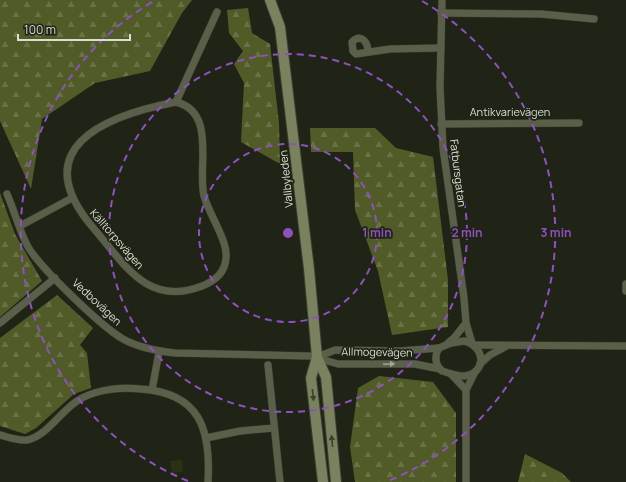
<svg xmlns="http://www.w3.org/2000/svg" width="626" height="482" font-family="Manrope,sans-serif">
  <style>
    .forest { fill: url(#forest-firs) }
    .park { fill: #2b3113 }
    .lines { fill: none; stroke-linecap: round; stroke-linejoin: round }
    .street-casing { stroke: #3a3e31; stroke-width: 8 }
    .secondary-casing { stroke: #3a3e31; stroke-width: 12 }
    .street { stroke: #5a5f49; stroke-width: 7 }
    .secondary { stroke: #79815f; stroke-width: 10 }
    .oneway { fill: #a1a595 }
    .oneway2 { fill: #3b402c }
    .ring { fill: none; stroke: #8e50c3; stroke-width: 2; stroke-dasharray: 7 5 }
    .labels { text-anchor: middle; stroke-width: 3.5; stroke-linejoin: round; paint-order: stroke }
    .street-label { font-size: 11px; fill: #dbded4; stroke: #202416 }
    .centre { fill: #8e50c3; stroke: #202416; stroke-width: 2 }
    .ring-label { font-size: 12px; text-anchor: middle; font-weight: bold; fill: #8e50c3; stroke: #202416; stroke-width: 3.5; stroke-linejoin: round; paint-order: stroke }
  </style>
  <defs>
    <pattern id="forest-firs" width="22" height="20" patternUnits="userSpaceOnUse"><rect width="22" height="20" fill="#515b28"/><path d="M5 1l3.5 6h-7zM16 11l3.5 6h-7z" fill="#697246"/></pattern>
  </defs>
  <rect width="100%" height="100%" fill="#202416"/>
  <!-- forest -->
  <g class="forest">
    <path d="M0,0h192l-10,13 -32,58 -55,12 -53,36 -11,70 -31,-68z"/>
    <path d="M248,8l4,25 18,11 9,79 1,41 -39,-22 3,-59 -10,-19 9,-13 -14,-18 -2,-23z"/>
    <path d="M310,128h65l21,20 37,9 15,123v47l-56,8 -14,-64 -23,-61 -2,-58h-42z"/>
    <path d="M0,193l15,41 27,47 -42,36z"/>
    <path d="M57,295l36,33 -13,17 7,8 4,35 -17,6 -38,34 -11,6 -25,-8v-88z"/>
    <path d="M379,376l54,6 23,31v69h-101l-5,-35 8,-59z"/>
    <path d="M525,454l37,19 9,9h-53z"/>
  </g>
  <!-- park -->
  <path class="park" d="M182,460l1,12 -11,1 -2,-12z"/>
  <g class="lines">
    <defs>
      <g id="street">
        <path d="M442,0l-2,87 3,61 21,150 2,25 6,20"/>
        <path d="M441,13l100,1 53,5"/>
        <path d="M368,52c0,-10 -7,-19 -16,-10l1,9 3,3 34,-5 51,-1"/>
        <path d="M176,102c41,10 21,66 28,94 5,18 24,45 22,62 -1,15 -11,23 -24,28 -54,21 -77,-21 -107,-56 -71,-81 8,-114 81,-128z"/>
        <path d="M176,102l41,-90"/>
        <path d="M441,124l138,-1"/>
        <path d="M7,194c7,16 12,35 20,51 11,21 75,82 96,94 16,9 34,12 52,14l135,3 28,8h77l25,5"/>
        <path d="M20,226l52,-28"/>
        <path d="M626,284v7"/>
        <path d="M0,323l55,-45"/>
        <path d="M464,341c23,6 22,33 0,35 -8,0 -15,-3 -22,-5 -7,-6 -8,-15 -3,-23l12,-5z"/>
        <path d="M448,343l6,-5 12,-15"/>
        <path d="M476,345l150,1"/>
        <path d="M317,357l18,-7 65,1 39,-3"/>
        <path d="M480,364l10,-9 15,-8"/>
        <path d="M268,365l12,117"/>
        <path d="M451,374l15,16v92"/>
        <path d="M152,390l7,-38"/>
        <path d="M466,390l9,-18"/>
        <path d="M0,435c8,2 19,6 27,5 21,-4 36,-33 55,-42 17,-9 40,-11 59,-9 59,4 70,40 67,93"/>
        <path d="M206,438l34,-7 34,-3"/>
      </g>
      <g id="secondary">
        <path d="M270,0l10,27 29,242 8,88 9,20 10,105"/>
        <path d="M317,357l-6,21 12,104"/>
      </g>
    </defs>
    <!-- street casing -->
    <use href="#street" class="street-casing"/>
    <!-- secondary casing -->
    <use href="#secondary" class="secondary-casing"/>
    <!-- street -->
    <use href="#street" class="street"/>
    <!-- secondary -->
    <use href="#secondary" class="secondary"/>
  </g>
  <!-- one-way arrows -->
  <defs><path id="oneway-solid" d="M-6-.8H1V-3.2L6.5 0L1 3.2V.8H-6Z"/></defs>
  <use class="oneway" href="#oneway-solid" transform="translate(389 364) rotate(-2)"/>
  <g class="oneway2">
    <use href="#oneway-solid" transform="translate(313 395) rotate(84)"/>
    <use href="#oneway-solid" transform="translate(332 441) rotate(-96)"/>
  </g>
  <!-- distance rings -->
  <g class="ring">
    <circle cx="288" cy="233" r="89"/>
    <circle cx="288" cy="233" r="179"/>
    <path d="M188 481A268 268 0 0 1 154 1M422 1A268 268 0 0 1 388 481"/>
  </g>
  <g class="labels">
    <!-- street labels -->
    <g class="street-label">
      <text x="510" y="116">Antikvarievägen</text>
      <text transform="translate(458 173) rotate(83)" y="4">Fatbursgatan</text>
      <text transform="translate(286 179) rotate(-96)" y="4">Vallbyleden</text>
      <text transform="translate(117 239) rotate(49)" y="4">Källtorpsvägen</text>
      <text transform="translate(97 302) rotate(43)" y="4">Vedbovägen</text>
      <text transform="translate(377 352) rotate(1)" y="4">Allmogevägen</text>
    </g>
  </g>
  <circle cx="288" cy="233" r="6" class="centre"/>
  <g class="ring-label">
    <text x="377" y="237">1 min</text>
    <text x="467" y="237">2 min</text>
    <text x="556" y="237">3 min</text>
  </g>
  <!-- scale -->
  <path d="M18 34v6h112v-6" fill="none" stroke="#dbded4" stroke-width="2"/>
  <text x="24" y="34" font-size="12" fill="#dbded4" stroke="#202416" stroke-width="3" paint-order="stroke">100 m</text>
</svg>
